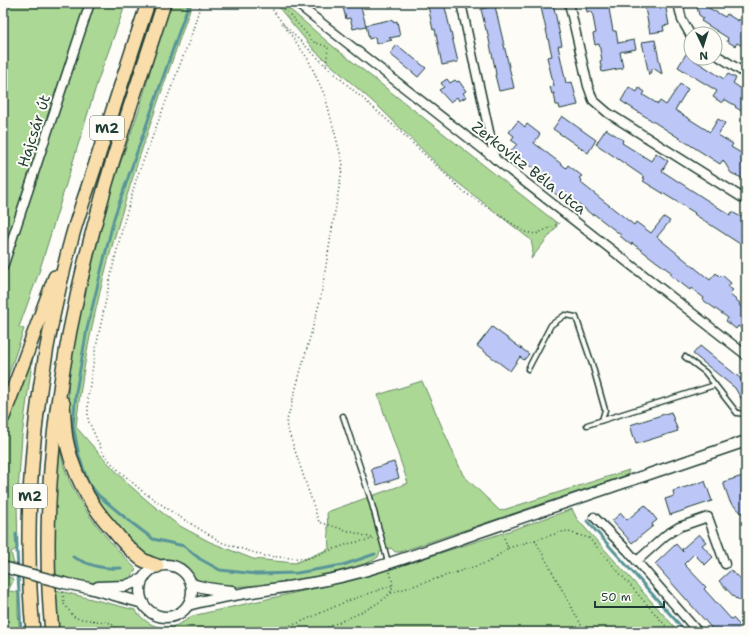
<svg xmlns="http://www.w3.org/2000/svg" width="749" height="635" font-family="'Shantell Sans',sans-serif">
  <style>
    .green { fill: #acd896; stroke: #668a65 }
    .lines { fill: none; stroke-linecap: round; stroke-linejoin: round }
    .stream { stroke: #599598; stroke-width: 3 }
    .building { fill: #bcc6f7; stroke: #1f3d34 }
    .service-casing { stroke: #1f3d34; stroke-width: 7 }
    .minor-casing { stroke: #1f3d34; stroke-width: 11 }
    .tertiary-casing { stroke: #1f3d34; stroke-width: 13 }
    .trunk-casing { stroke: #1f3d34; stroke-width: 16 }
    .path { stroke: #1f3d34; stroke-width: 1.5; stroke-dasharray: 1 3; stroke-linecap: butt }
    .service { stroke: #fdfcf7; stroke-width: 4 }
    .minor { stroke: #fdfcf7; stroke-width: 8 }
    .tertiary { stroke: #fdfcf7; stroke-width: 10 }
    .trunk { stroke: #f9deab; stroke-width: 13 }
    .tertiary-bridge-casing { stroke: #1f3d34; stroke-width: 13; stroke-linecap: butt }
    .tertiary-bridge { stroke: #fdfcf7; stroke-width: 10 }
    .labels { text-anchor: middle; stroke-width: 4; stroke-linejoin: round; paint-order: stroke }
    .shield { fill: #fdfcf7; stroke: #62766e; stroke-width: 1 }
    .shield-label { font-size: 14px; font-weight: bold; fill: #1f3d34 }
    .street-label { font-size: 15px; fill: #1f3d34; stroke: #fdfcf7 }
  </style>
  <rect width="100%" height="100%" fill="#fdfcf7"/>
  <filter id="ink" filterUnits="userSpaceOnUse"><feTurbulence type="fractalNoise" baseFrequency=".025" numOctaves="2"/><feDisplacementMap in="SourceGraphic" scale="8" xChannelSelector="R" yChannelSelector="G"/><feConvolveMatrix kernelMatrix="1 2 1 2 8 2 1 2 1" color-interpolation-filters="sRGB"/></filter>
  <g filter="url(#ink)">
    <!-- green -->
    <g class="green">
      <path d="M3,3h123l-28,77 -59,192 -20,55 5,2 -21,62z"/>
      <path d="M169,3h23c-47,139 -101,277 -116,424l21,24 30,32 23,20 28,22 32,17 43,17 42,4 34,-14 -2,-37 81,-29 -30,-88 44,-14 41,94 37,36 129,-41 -2,5 -227,77h-5l-4,-4 -11,4 -2,5 -8,5 -27,8 -57,14 -60,3 -27,-4c-9,-13 -18,-24 -35,-24 -4,0 -9,1 -13,1l-43,-40 -31,-48 -9,-59 1,-51 39,-164 32,-91z"/>
      <path d="M275,3h10l1,3 44,38 227,179v3l-26,33 2,-9 -2,-10 -83,-65 -68,-67 -65,-57z"/>
      <path d="M34,348l-12,88 -5,70 1,42 -7,4 3,13 -11,-3v-134z"/>
      <path d="M58,433c2,12 3,25 7,36 13,39 43,71 71,100l-7,12 -36,3 -38,-8 -2,-26z"/>
      <path d="M572,509l5,10 102,113h-620l-3,-42 79,20c16,21 36,23 57,6l155,-35 43,-12 113,-36z"/>
      <path d="M3,575l11,4 -6,12 10,1v22l2,18h-17z"/>
    </g>
    <g class="lines">
      <!-- stream -->
      <g class="stream">
        <path d="M189,3l-75,215 -27,111 -11,63 -3,33 6,31 9,26 10,13 30,25 25,19 31,7 16,13 20,11 36,4 41,-1 46,-8 32,-11"/>
        <path d="M587,521l99,111"/>
        <path d="M16,534l2,34"/>
        <path d="M73,557c19,9 27,12 48,11"/>
        <path d="M18,574l3,58"/>
      </g>
    </g>
    <!-- building -->
    <g class="building">
      <path d="M342,3h18l6,23 -13,3 -3,-11 -4,1z"/>
      <path d="M444,3l14,59 -16,3 -7,-36 -2,1 -5,-24z"/>
      <path d="M540,3h13l9,42 -4,1 8,37 6,-1 6,23 -18,4 -1,-4h-3l-2,-12 -2,1 -2,-7 4,-1 -7,-29 5,-1z"/>
      <path d="M585,3h23l5,28h3l2,12 16,-3 2,9 -16,3 3,16 -21,4 -2,-11 2,-1 -3,-16 -4,1 -2,-11 3,-1 -4,-22 -5,1z"/>
      <path d="M644,3h21l4,22 -6,1 1,5 -14,2z"/>
      <path d="M696,3h13l-2,4 18,10 2,-3 11,7 1,-2 2,2 5,-8v35l-9,-5 -2,3 -8,-5 1,-3 -27,-17 2,-3 -4,-3z"/>
      <path d="M495,6l19,82 -15,3 -4,-16h1l-1,-7 -8,-38h-1l-5,-21z"/>
      <path d="M389,20v1l4,-1 1,2 3,-1 3,15 -11,2 3,2 -16,4 -1,-7 -6,2 -3,-14z"/>
      <path d="M655,40l7,34 -9,-6 -4,7 -7,-33z"/>
      <path d="M397,45l29,23 -8,9 -28,-23z"/>
      <path d="M691,46v12l33,21 4,-5 8,4 -3,5 13,9v22l-11,-7 1,-1 -12,-7 -2,4 -9,-6 4,-6 -39,-24z"/>
      <path d="M447,79l3,4 5,-3 2,2 2,-1 7,10 -3,2 3,4 -7,4 -2,-4 -7,5 -11,-12 5,-3 -3,-4z"/>
      <path d="M680,84l8,5 -13,21 35,22 8,-13 7,4 -7,12 15,9 -2,3 15,9v24l-15,-7 -8,-13 -3,4 -99,-63 8,-14 8,5 2,-4 6,4 -2,3 15,9 2,-3 6,4z"/>
      <path d="M562,116l34,24 -8,13 -35,-24z"/>
      <path d="M518,121l7,6 2,-3 13,10 -6,9 30,23 2,2 2,-3 14,11 -3,2 3,3 -1,2 53,42 2,-3 15,11 13,-16 6,4 -13,16 53,43 6,-7 4,4 2,-2 9,8 -3,4 5,3 -4,4 11,9 -1,2 7,6v14l-4,4 -4,-3 -2,3 -10,-8 2,-3 -25,-18 1,-2 -13,-10 -1,2 -20,-15 2,-2 -15,-11 -25,-19 -1,2 -11,-9 1,-1 -27,-21 -2,1 -29,-25 -5,6 -14,-12 4,-5 -37,-28 6,-7 -6,-4 3,-4 -5,-4z"/>
      <path d="M606,129l17,11 -1,3 29,18 5,-8 12,8 -6,10 68,44 2,-3 9,5 5,-9v26l-6,10 -46,-30 1,-1 -52,-32 2,-2 -2,-1 1,-1 -48,-33z"/>
      <path d="M492,327l37,27 -5,6 -4,-3 -10,14 -33,-25z"/>
      <path d="M700,346l40,32 6,12v17l-11,-19 -42,-34z"/>
      <path d="M671,412l7,19 -42,13 -6,-19z"/>
      <path d="M394,462l5,16 -22,7 -6,-16z"/>
      <path d="M746,475v42l-16,-15 -7,-20z"/>
      <path d="M705,481l7,20 -42,14 -5,-16 9,-3 -1,-5z"/>
      <path d="M645,505l12,15 -5,4 1,2 -21,17 -20,-22 9,-8 6,7z"/>
      <path d="M699,534l7,8 -4,3 11,12 -8,8 -11,-11 -10,10 22,23 -2,2 27,30 2,-1 13,14h-31l-60,-68 21,-20 7,8 -1,-3z"/>
      <path d="M731,570l5,6 1,-1 9,10v15l-4,4 -5,-6 -1,1 -17,-18z"/>
    </g>
    <g class="lines">
      <defs>
        <g id="service">
          <path d="M685,357l20,15 32,41 9,1"/>
          <path d="M528,369l23,-44 14,-10 11,2 16,47 13,46 -3,10"/>
          <path d="M343,416l27,81 18,65"/>
          <path d="M587,425l128,-40"/>
        </g>
        <g id="minor">
          <path d="M296,3l450,352"/>
          <path d="M461,3l34,156"/>
          <path d="M569,3l19,83 5,14 15,13 138,87"/>
          <path d="M678,3l4,17 9,16"/>
          <path d="M715,54l31,20"/>
          <path d="M3,267l87,-264"/>
          <path d="M594,517l33,33 71,82"/>
          <path d="M637,561l29,-26 13,-8 29,-10 17,47"/>
        </g>
        <g id="tertiary">
          <circle cx="166" cy="591" r="26"/>
          <path d="M3,567l11,3"/>
          <path d="M64,583l25,5 54,15"/>
          <path d="M192,584c13,5 26,6 40,7"/>
          <path d="M98,587l27,-1 18,-7"/>
          <path d="M188,605c52,-15 106,-16 157,-29 52,-13 102,-33 152,-50 83,-29 166,-57 249,-85"/>
        </g>
        <g id="trunk">
          <path d="M63,403c1,12 1,24 3,36 7,35 23,65 47,91 8,10 17,20 27,28 5,4 12,6 17,8"/>
          <path d="M3,417l52,-140"/>
          <path d="M33,632c-12,-132 4,-267 39,-395 7,-25 16,-49 24,-74 17,-53 34,-107 52,-160"/>
          <path d="M52,632c-14,-148 10,-295 51,-438 18,-64 41,-127 61,-191"/>
        </g>
      </defs>
      <!-- service casing -->
      <use href="#service" class="service-casing"/>
      <!-- minor casing -->
      <use href="#minor" class="minor-casing"/>
      <!-- tertiary casing -->
      <use href="#tertiary" class="tertiary-casing"/>
      <!-- trunk casing -->
      <use href="#trunk" class="trunk-casing"/>
      <!-- path -->
      <g class="path">
        <path d="M201,3l-10,33 -54,141 -13,45 -11,44 -18,86 -7,45v23l15,33 12,14 27,24 36,25 45,27 42,13 41,3 45,-16 23,-4"/>
        <path d="M268,3l40,56 17,37 18,68 -23,137 -34,123 33,98 53,16"/>
        <path d="M279,3l35,39 14,5 -2,19"/>
        <path d="M283,24l43,42 77,68 61,58 61,40 11,2 26,-12"/>
        <path d="M535,540l50,92"/>
        <path d="M508,548l57,-17 24,7 82,94"/>
        <path d="M63,592l1,12 11,14 36,5 8,9"/>
        <path d="M391,593l98,-31 19,-14 -5,-13"/>
        <path d="M255,632l41,-8 49,-22 48,-17"/>
        <path d="M317,632c14,-7 70,-28 74,-41 3,-6 1,-12 -1,-19"/>
      </g>
      <!-- service -->
      <use href="#service" class="service"/>
      <!-- minor -->
      <use href="#minor" class="minor"/>
      <!-- tertiary -->
      <use href="#tertiary" class="tertiary"/>
      <!-- trunk -->
      <use href="#trunk" class="trunk"/>
      <defs>
        <path id="tertiary-bridge" d="M14,570l50,13"/>
      </defs>
      <!-- tertiary-bridge casing -->
      <use href="#tertiary-bridge" class="tertiary-bridge-casing"/>
      <!-- tertiary-bridge -->
      <use href="#tertiary-bridge" class="tertiary-bridge"/>
    </g>
  </g>
  <g class="labels">
    <!-- shield labels -->
    <g class="shield">
      <rect x="90" y="116" width="34" height="24" rx="3"/>
      <rect x="13" y="484" width="34" height="24" rx="3"/>
    </g>
    <g class="shield-label">
      <text x="107" y="133">M2</text>
      <text x="30" y="501">M2</text>
    </g>
    <!-- street labels -->
    <g class="street-label">
      <text transform="translate(34 131) rotate(-72)" y="5">Hajcsár út</text>
      <text transform="translate(529 168) rotate(38)" y="5">Zerkovitz Béla utca</text>
    </g>
  </g>
  <!-- margin -->
  <rect width="749" height="635" fill="none" stroke="#fdfcf7" stroke-width="16"/>
  <rect x="8" y="8" width="733" height="619" fill="none" stroke="#1f3d34" stroke-width="1.5" filter="url(#ink)"/>
  <!-- north arrow -->
  <g transform="translate(703 46) rotate(176)"><circle r="19" fill="#fdfcf7" stroke="#a4b0a9"/>
  <path d="M0-3L7 15L0 10L-7 15Z" fill="#1f3d34"/>
  <text y="-6" font-size="11" font-weight="bold" text-anchor="middle" fill="#1f3d34">N</text>
  </g>
  <!-- scale -->
  <path d="M595 601v6h69v-6" fill="none" stroke="#1f3d34" stroke-width="2"/>
  <text x="601" y="601" font-size="12" fill="#1f3d34" stroke="#fdfcf7" stroke-width="3" paint-order="stroke">50 m</text>
</svg>
